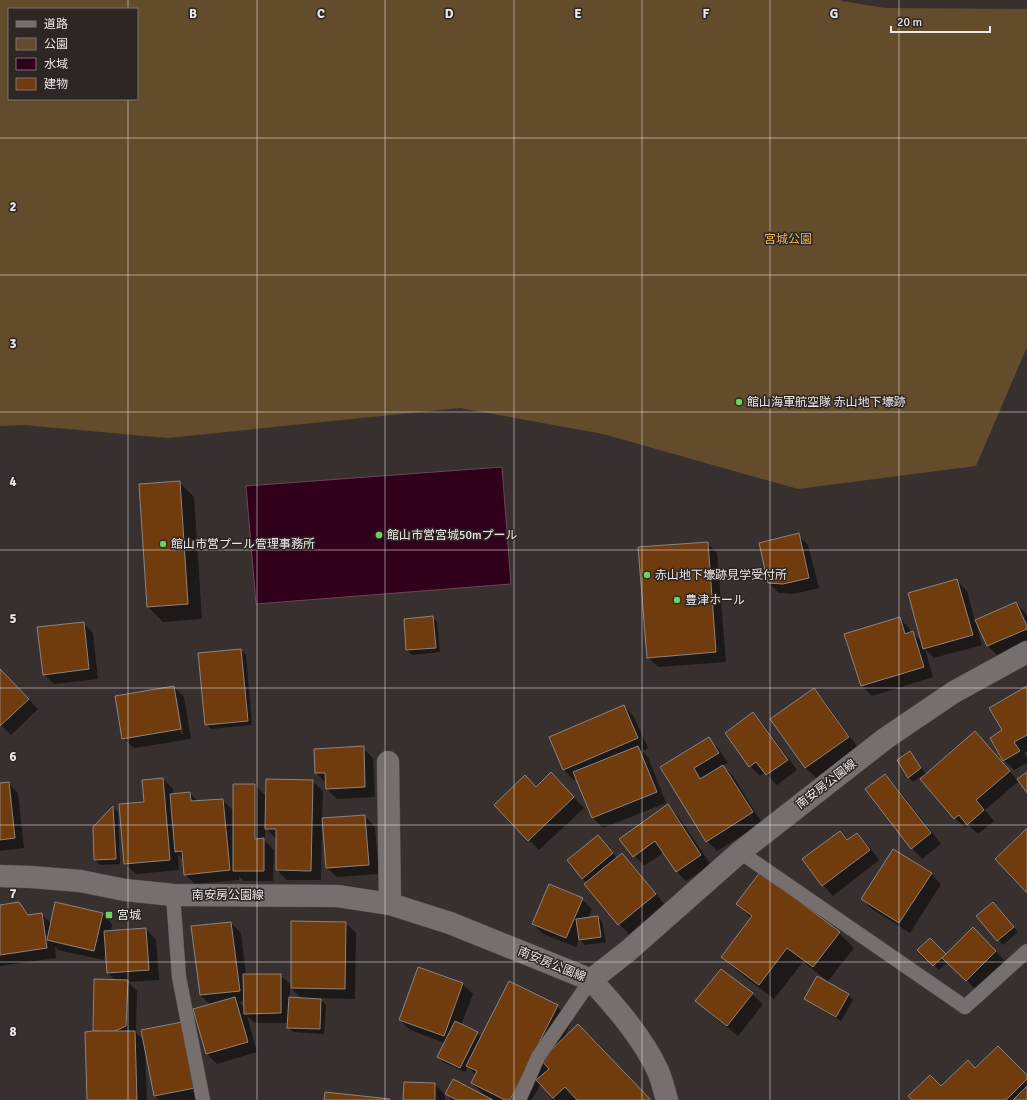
<svg xmlns="http://www.w3.org/2000/svg" width="1027" height="1100" font-family="Signika,'Noto Sans JP',sans-serif">
  <style>
    .green { fill: #624c2b; fill-rule: evenodd }
    .water { fill: #31001a; stroke: #694657 }
    .shadow { fill: #0007; fill-rule: evenodd }
    .building { fill: #703c0e; stroke: #8b8480 }
    .lines { fill: none; stroke-linecap: round; stroke-linejoin: round }
    .service-casing { stroke: #544e4d; stroke-width: 15 }
    .minor-casing { stroke: #544e4d; stroke-width: 23 }
    .tertiary-casing { stroke: #544e4d; stroke-width: 23 }
    .secondary-casing { stroke: #544e4d; stroke-width: 23 }
    .service { stroke: #776f6d; stroke-width: 14 }
    .minor { stroke: #776f6d; stroke-width: 22 }
    .tertiary { stroke: #776f6d; stroke-width: 22 }
    .secondary { stroke: #776f6d; stroke-width: 22 }
    .grid { fill: none; stroke: #ece8e6; stroke-width: 1; stroke-opacity: 0.55 }
    .poi-dot { fill: #6fd360; stroke: #2d2625; stroke-width: 1.5 }
    .labels { text-anchor: middle; stroke-width: 3; stroke-linejoin: round; paint-order: stroke }
    .park-label { font-size: 12px; fill: #ecb65f; stroke: #2d2625 }
    .poi-label { font-size: 12px; fill: #ece8e6; stroke: #2d2625; text-anchor: start }
    .street-label { font-size: 12px; fill: #ece8e6; stroke: #2d2625 }
    .grid-label { font-size: 13px; text-anchor: middle; font-weight: bold; fill: #ece8e6; stroke: #2d2625; stroke-width: 3; stroke-linejoin: round; paint-order: stroke }
  </style>
  <rect width="100%" height="100%" fill="#37302f"/>
  <!-- green -->
  <path class="green" d="M0,0h841l1,1 43,7 142,1v338l-51,119 -178,23 -195,-55 -143,-26 -293,30 -143,-13 -24,1zM9,9h128v90h-128z"/>
  <!-- water -->
  <path class="water" d="M502,467l9,117 -255,20 -10,-118z"/>
  <!-- shadow -->
  <g class="shadow">
    <path d="M179,482l15,15 8,122 -39,3 -15,-15z"/>
    <path d="M798,535l10,10 11,43 -26,6 -14,-1 -10,-10z"/>
    <path d="M707,543l10,10 9,109 -68,5 -10,-10z"/>
    <path d="M957,581l10,10 8,30 41,-18 11,12v28l-29,13 -10,-10 -11,-24h-1l6,23 -48,13 -9,-9 8,28 -61,19 -10,-10 -16,-51 53,-17 10,10 2,4h1l10,10z"/>
    <path d="M433,617l4,5 3,30 -28,3 -5,-5z"/>
    <path d="M83,623l10,10 5,46 -44,5 -10,-10z"/>
    <path d="M241,650l5,5 6,70 -41,4 -5,-5z"/>
    <path d="M0,671l38,38 -27,26 -11,-11z"/>
    <path d="M174,687l10,10 7,42 -57,9 -11,-10zM175,697h2l6,37h-2z"/>
    <path d="M1027,687v64l-3,1 3,6v5l-13,7 -10,-10v-29z"/>
    <path d="M814,689l10,11 34,48 -42,30 -10,-10 -34,-49z"/>
    <path d="M624,706l10,11 14,31 -6,3 6,6 18,46 -63,25 -10,-10 -16,-39 -3,1 -10,-10 -14,-32z"/>
    <path d="M753,713l10,11 34,46 -20,15 -12,-12 -5,3 -10,-10z"/>
    <path d="M975,732l42,48 10,-7v18l-8,-10 -34,29 9,11 -16,13 -10,-9 -3,3 -10,-10 -32,-43 -10,7 -5,-5 2,-25 16,22z"/>
    <path d="M708,738l10,10 10,15 -5,3 10,10 29,47 -45,28 -10,-10 -46,-73z"/>
    <path d="M363,748l10,10 2,39 -38,2 -10,-10v-5l-11,-11z"/>
    <path d="M885,775l10,10 46,59 -19,15 -10,-11 -45,-59z"/>
    <path d="M163,779l10,10v5l17,-1 8,9 24,-2 12,11 21,-26 12,12 46,-16 10,10 -1,28 43,-3 10,11 4,47 -42,3 -11,-10 -2,-40h-2l-1,53h-34l-10,-10 -1,-31 -11,-12v14l9,9 -1,31h-29l-5,-5v4l-44,4 -10,-10 -1,-14 -6,-6 1,16 -43,4 -11,-10 20,-61z"/>
    <path d="M8,783l10,10 6,55 -24,3v-67z"/>
    <path d="M561,784l23,24 -45,42 -10,-10 7,-52z"/>
    <path d="M668,806l10,10 33,49 -25,16 -10,-10 -12,-19 -20,14 -24,-26z"/>
    <path d="M113,807l5,5 2,52 -20,1 -5,-5 -1,-32z"/>
    <path d="M840,832l8,8 9,-6 10,10 12,16 -46,36 -10,-11z"/>
    <path d="M602,841l15,17 5,-4 10,10 33,41 -36,29 -10,-10 -51,-64z"/>
    <path d="M931,874l10,10 -31,49 -38,-24 -10,-10z"/>
    <path d="M582,899l10,10 -4,9 10,-1 4,5 4,20 -21,3 -6,-6 -3,8 -33,-13 -10,-10z"/>
    <path d="M18,903l12,12 11,-1 11,10 50,-10 10,10 -1,7 35,-2 10,11 3,40 -31,2 9,9 -1,42 69,65 -9,2h-37l-4,-4 -9,-43h-1l2,47h-59l6,-68 22,-51 -8,-8 -2,-21 -2,8 -46,-10 -3,-4 1,12 -56,8v-60z"/>
    <path d="M737,904l102,29 15,15 -26,33 -25,-19 -29,37 -37,-28 -14,-14 28,-39z"/>
    <path d="M998,908l20,24 -15,13 -26,-28z"/>
    <path d="M231,923l10,10 5,42h34l12,11 54,-63 10,10 -1,66 -36,-1 7,7 -2,29 -31,-2 -5,-5v-4h-33l-8,-7 10,36 -40,12 -10,-10 4,-49 -11,-10zM290,987l12,12 -12,-1zM244,1001l1,7 -6,-6z"/>
    <path d="M973,928l32,33 -29,29 -28,-28 -9,8 -21,-20 12,-11 16,16z"/>
    <path d="M721,970l31,24 11,10 -25,32 -31,-25 -10,-10z"/>
    <path d="M463,984l10,10 -12,31 16,8 5,4 75,-31 15,15 -9,19h30l57,60h-94l-15,-17 -9,17h-78l-3,-1 -5,-5 40,3 -14,-14 4,-8 -8,-8 -3,5 -22,-10 -5,-5 7,-14 -35,-13 -10,-10z"/>
    <path d="M848,995l5,5 -12,21 -31,-18 -5,-5z"/>
    <path d="M975,1069l52,7v24h-113l27,-13z"/>
    <path d="M434,1084l11,10v6h-41z"/>
  </g>
  <!-- building -->
  <g class="building">
    <path d="M180,481l8,123 -41,3 -8,-123z"/>
    <path d="M799,533l10,45 -26,6 -15,-1 -9,-40z"/>
    <path d="M708,542l8,110 -69,6 -9,-111z"/>
    <path d="M957,579l16,56 -50,14 -15,-56z"/>
    <path d="M1016,602l11,24v3l-40,17 -12,-26z"/>
    <path d="M433,616l3,32 -30,2 -2,-31z"/>
    <path d="M900,617l5,17 8,-3 11,36 -63,19 -17,-52z"/>
    <path d="M84,622l5,47 -46,6 -6,-48z"/>
    <path d="M241,649l7,72 -43,4 -7,-72z"/>
    <path d="M0,669l29,30 -29,27z"/>
    <path d="M174,686l7,43 -59,10 -7,-43z"/>
    <path d="M1027,686v49l-13,7 6,9 -17,10 -13,-23 12,-8 -13,-22z"/>
    <path d="M814,688l35,49 -44,31 -35,-49z"/>
    <path d="M624,705l14,33 -75,32 -14,-33z"/>
    <path d="M753,712l35,48 -22,15 -10,-13 -7,5 -24,-34z"/>
    <path d="M975,731l35,40 -34,29 8,10 -17,15 -8,-10 -5,4 -34,-40z"/>
    <path d="M709,737l10,16 -25,15 6,11 23,-14 30,47 -47,30 -46,-75z"/>
    <path d="M364,746l1,41 -39,2 -1,-16h-10l-1,-24z"/>
    <path d="M638,746l19,46 -65,26 -19,-46z"/>
    <path d="M910,751l11,17 -13,10 -11,-18z"/>
    <path d="M551,772l23,25 -46,44 -34,-36 31,-30 11,12z"/>
    <path d="M1027,772v21l-10,-14z"/>
    <path d="M885,774l46,59 -20,16 -46,-60z"/>
    <path d="M163,778l7,82 -46,4 -5,-60 25,-2 -2,-22z"/>
    <path d="M266,779l47,1 -2,91 -35,-1v-41h-11z"/>
    <path d="M9,782l6,56 -15,2v-57z"/>
    <path d="M233,784h22v55l9,-1v33h-31z"/>
    <path d="M190,792l1,9 32,-2 7,71 -46,5 -2,-24 -7,1 -5,-58z"/>
    <path d="M668,804l33,51 -25,17 -21,-31 -22,16 -14,-18z"/>
    <path d="M113,806l3,53 -22,1 -1,-33z"/>
    <path d="M365,815l4,50 -43,3 -4,-50z"/>
    <path d="M1027,828v65l-32,-34z"/>
    <path d="M840,831l7,9 10,-7 13,17 -48,36 -20,-27z"/>
    <path d="M598,835l15,18 -31,26 -15,-19z"/>
    <path d="M893,849l39,24 -33,50 -38,-24z"/>
    <path d="M622,853l34,41 -38,31 -34,-41z"/>
    <path d="M760,872l80,60 -27,35 -26,-19 -28,37 -38,-28 31,-41 -16,-12z"/>
    <path d="M549,884l34,14 -17,40 -34,-14z"/>
    <path d="M19,902l9,13 14,-2 5,35 -47,7v-50z"/>
    <path d="M55,902l48,11 -9,38 -47,-11z"/>
    <path d="M993,902l21,25 -17,14 -21,-25z"/>
    <path d="M598,916l3,21 -22,3 -3,-21z"/>
    <path d="M291,921l55,1 -1,67 -54,-1z"/>
    <path d="M231,922l9,69 -40,4 -9,-69z"/>
    <path d="M973,927l23,24 -30,30 -24,-23z"/>
    <path d="M146,928l3,42 -42,3 -3,-42z"/>
    <path d="M930,938l16,16 -13,12 -16,-16z"/>
    <path d="M418,967l45,16 -19,53 -45,-16z"/>
    <path d="M721,969l32,24 -26,33 -32,-25z"/>
    <path d="M243,974h38v39l-37,1z"/>
    <path d="M817,976l32,18 -13,23 -32,-18z"/>
    <path d="M94,979l34,1 -2,46 -13,6 -20,-1z"/>
    <path d="M509,981l49,24 -48,95h-5l-34,-17 6,-12 -11,-5z"/>
    <path d="M235,997l13,45 -42,12 -13,-45z"/>
    <path d="M289,997l32,2 -1,30 -33,-1z"/>
    <path d="M455,1021l23,11 -18,36 -23,-11z"/>
    <path d="M182,1022l13,66 -41,8 -13,-66z"/>
    <path d="M578,1024l72,75v1h-73l-12,-13 -12,11 -17,-18 13,-11 -8,-9z"/>
    <path d="M93,1031h42l2,69h-50l-2,-68z"/>
    <path d="M998,1046l29,29v4l-21,21h-94l-4,-4 22,-21 11,11 27,-26 7,8z"/>
    <path d="M453,1079l40,21h-36l-12,-6z"/>
    <path d="M404,1082l31,1v17h-32z"/>
    <path d="M1027,1086v14h-14z"/>
    <path d="M325,1092l65,7v1h-66z"/>
  </g>
  <g class="lines">
    <defs>
      <g id="service">
        <path d="M740,852l225,155 62,-56"/>
        <path d="M173,895l6,82 24,123"/>
        <path d="M519,1100l19,-43 53,-77"/>
      </g>
      <path id="minor" d="M388,762l2,142"/>
      <path id="tertiary" d="M591,980c24,26 52,58 67,91 4,9 6,19 9,29"/>
      <path id="secondary" d="M0,876l31,1 49,4 45,9 48,5 164,1 53,8 60,19 141,57 37,-29 112,-99 146,-114 68,-46 73,-40"/>
    </defs>
    <!-- service casing -->
    <use href="#service" class="service-casing"/>
    <!-- minor casing -->
    <use href="#minor" class="minor-casing"/>
    <!-- tertiary casing -->
    <use href="#tertiary" class="tertiary-casing"/>
    <!-- secondary casing -->
    <use href="#secondary" class="secondary-casing"/>
    <!-- service -->
    <use href="#service" class="service"/>
    <!-- minor -->
    <use href="#minor" class="minor"/>
    <!-- tertiary -->
    <use href="#tertiary" class="tertiary"/>
    <!-- secondary -->
    <use href="#secondary" class="secondary"/>
  </g>
  <!-- grid -->
  <path class="grid" d="M128,0v9M257,0v1100M385,0v1100M514,0v1100M642,0v1100M770,0v1100M899,0v1100M128,99v1001M0,138h1027M0,275h1027M0,412h1027M0,550h1027M0,688h1027M0,825h1027M0,962h1027"/>
  <!-- markers -->
  <g class="poi-dot">
    <circle cx="739" cy="402" r="4"/>
    <circle cx="379" cy="535" r="4"/>
    <circle cx="163" cy="544" r="4"/>
    <circle cx="647" cy="575" r="4"/>
    <circle cx="677" cy="600" r="4"/>
    <rect x="105" y="911" width="8" height="8" rx="2"/>
  </g>
  <g class="labels">
    <!-- park labels -->
    <g class="park-label">
      <text x="788" y="243">宮城公園</text>
    </g>
    <!-- poi labels -->
    <g class="poi-label">
      <text x="747" y="406">館山海軍航空隊 赤山地下壕跡</text>
      <text x="387" y="539">館山市営宮城50mプール</text>
      <text x="171" y="548">館山市営プール管理事務所</text>
      <text x="655" y="579">赤山地下壕跡見学受付所</text>
      <text x="685" y="604">豊津ホール</text>
      <text x="117" y="919">宮城</text>
    </g>
    <!-- street labels -->
    <g class="street-label">
      <text transform="translate(826 784) rotate(-38)" y="4">南安房公園線</text>
      <text x="228" y="899">南安房公園線</text>
      <text transform="translate(552 964) rotate(22)" y="4">南安房公園線</text>
    </g>
  </g>
  <g class="grid-label">
    <text x="193" y="18">B</text>
    <text x="321" y="18">C</text>
    <text x="449" y="18">D</text>
    <text x="578" y="18">E</text>
    <text x="706" y="18">F</text>
    <text x="834" y="18">G</text>
    <text x="13" y="211">2</text>
    <text x="13" y="348">3</text>
    <text x="13" y="486">4</text>
    <text x="13" y="623">5</text>
    <text x="13" y="761">6</text>
    <text x="13" y="898">7</text>
    <text x="13" y="1036">8</text>
  </g>
  <!-- legend -->
  <rect x="8" y="8" width="130" height="92" fill="#2d2625" stroke="#797472"/>
  <rect x="16" y="21" width="20" height="6" fill="#776f6d" stroke="#797472"/>
  <text x="44" y="28" font-size="12" fill="#ece8e6">道路</text>
  <rect x="16" y="38" width="20" height="12" fill="#624c2b" stroke="#797472"/>
  <text x="44" y="48" font-size="12" fill="#ece8e6">公園</text>
  <rect x="16" y="58" width="20" height="12" fill="#31001a" stroke="#797472"/>
  <text x="44" y="68" font-size="12" fill="#ece8e6">水域</text>
  <rect x="16" y="78" width="20" height="12" fill="#703c0e" stroke="#797472"/>
  <text x="44" y="88" font-size="12" fill="#ece8e6">建物</text>
  <!-- scale -->
  <path d="M891 26v6h99v-6" fill="none" stroke="#ece8e6" stroke-width="2"/>
  <text x="897" y="26" font-size="12" fill="#ece8e6" stroke="#2d2625" stroke-width="3" paint-order="stroke">20 m</text>
</svg>
